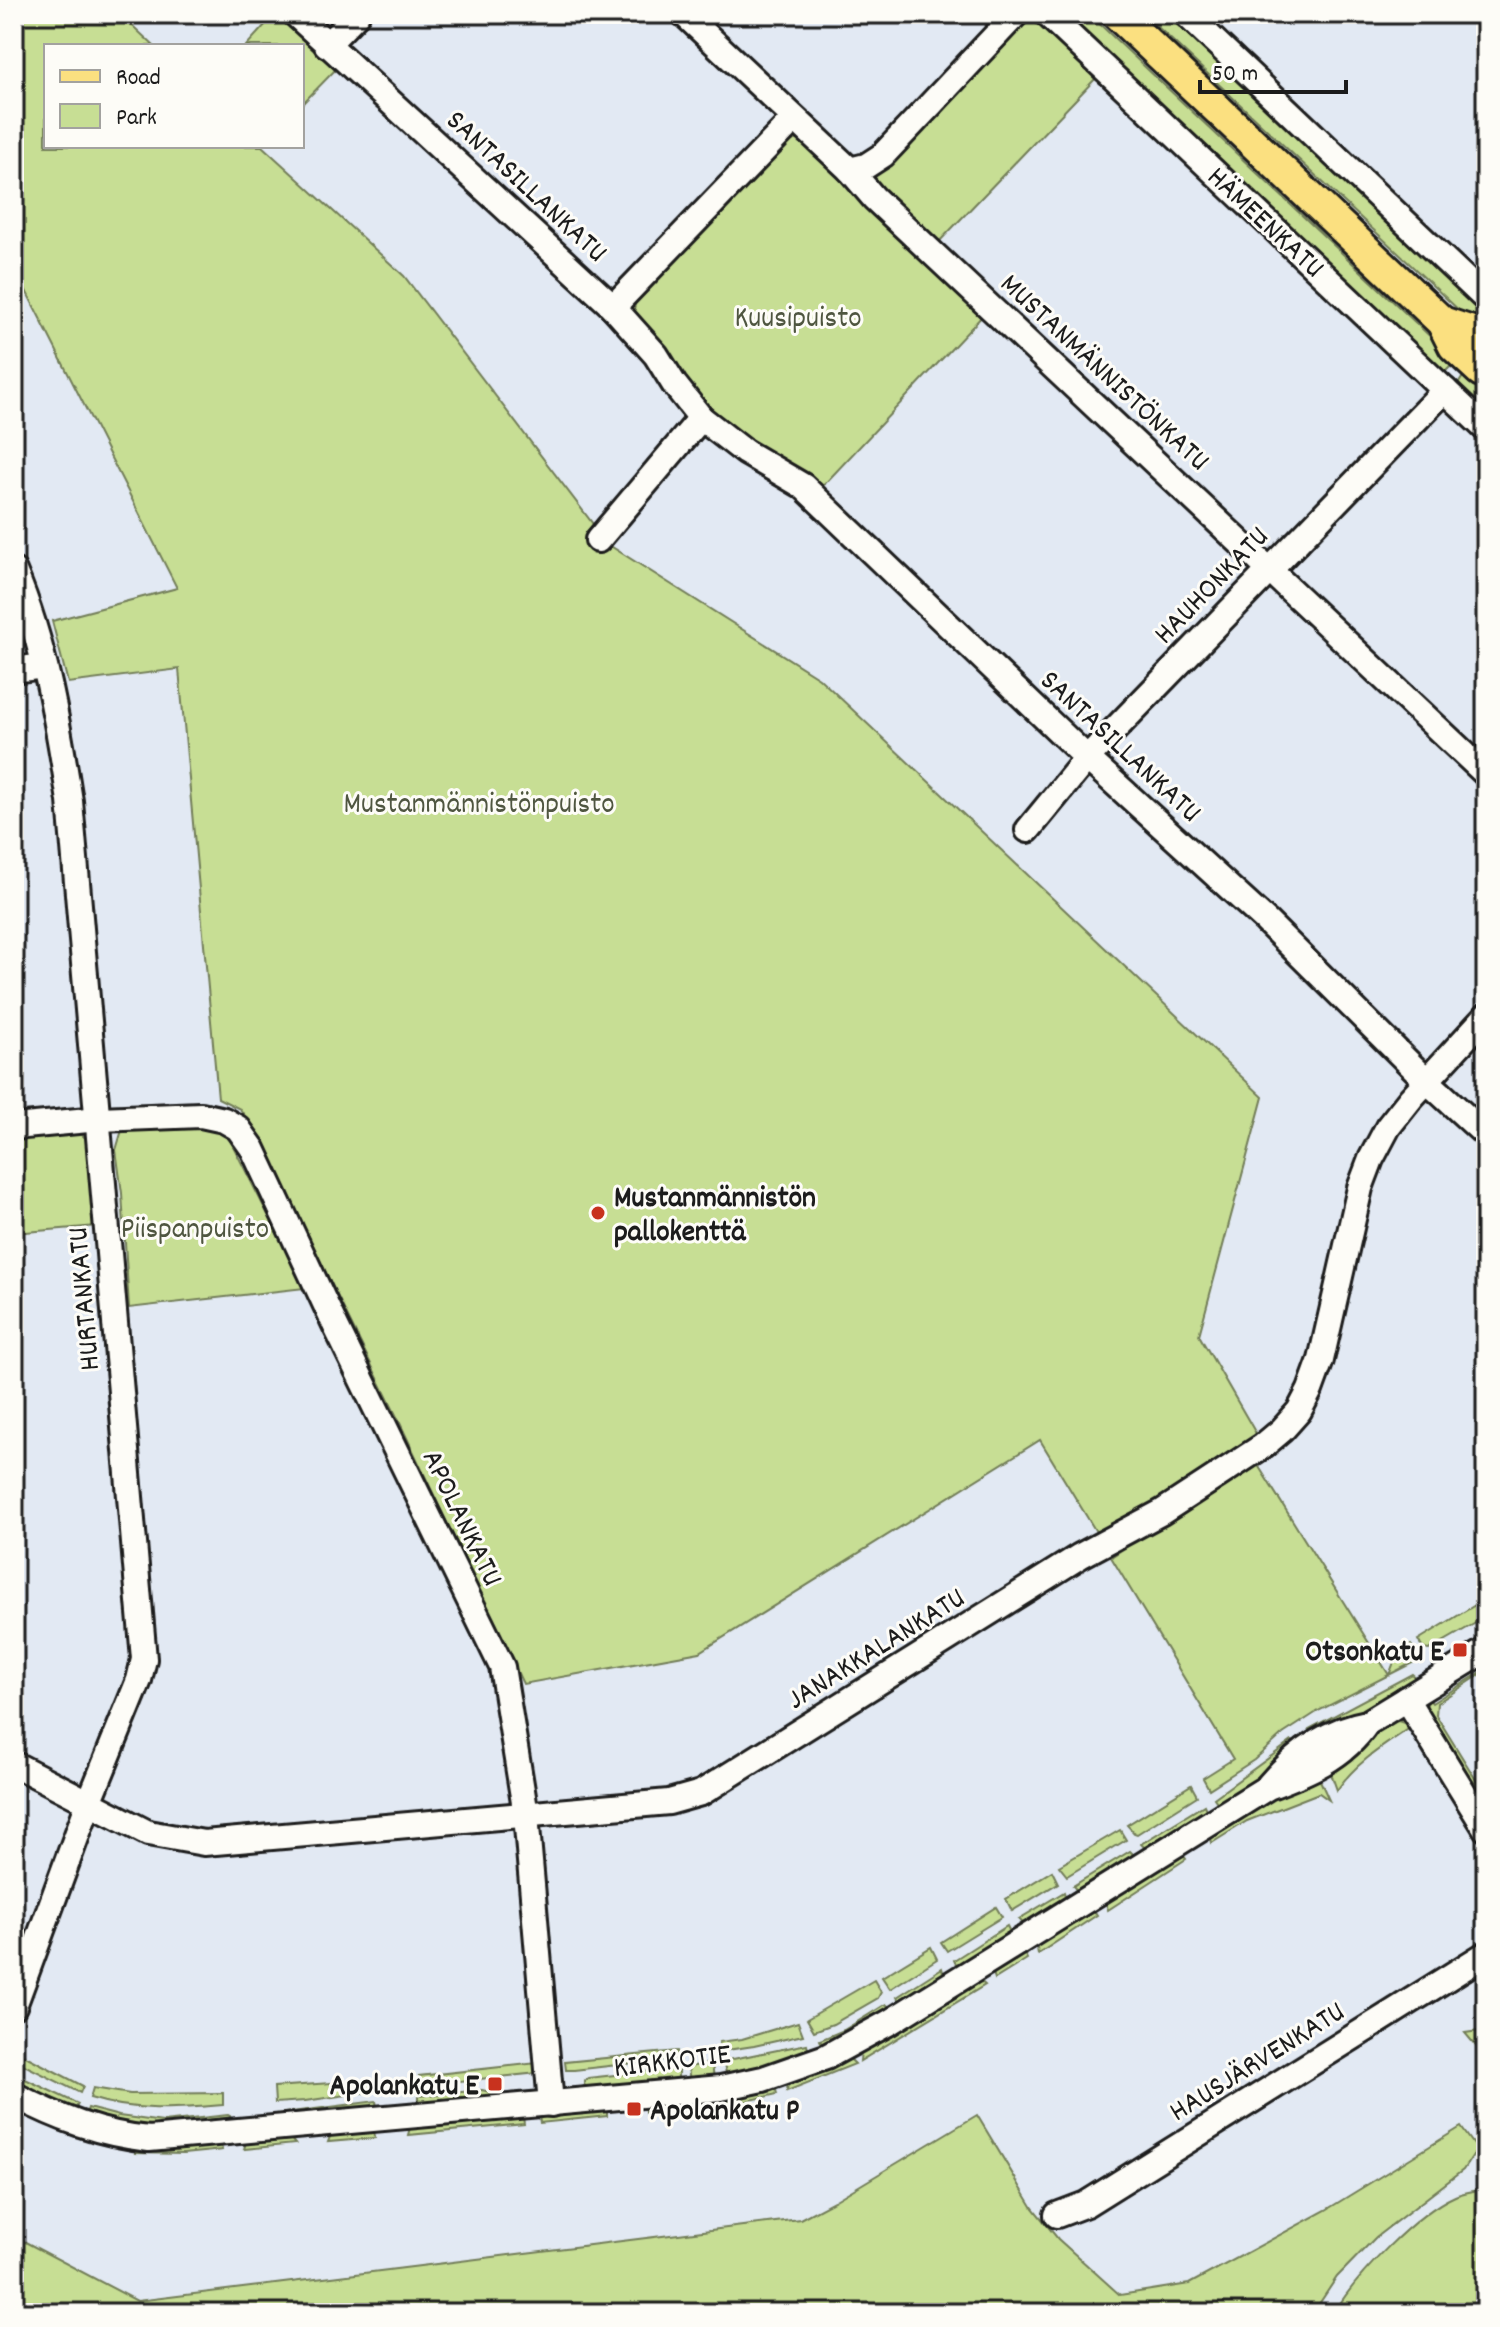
<svg xmlns="http://www.w3.org/2000/svg" width="1500" height="2327" font-family="Dekko,sans-serif">
  <style>
    .green { fill: #c7de94; stroke: #727d58; stroke-width: 2 }
    .lines { fill: none; stroke-linecap: round; stroke-linejoin: round }
    .minor-casing { stroke: #1c1c1c; stroke-width: 30 }
    .major-casing { stroke: #1c1c1c; stroke-width: 36 }
    .minor { stroke: #fdfcf7; stroke-width: 24 }
    .major { stroke: #fbe080; stroke-width: 30 }
    .poi-dot { fill: #c8321e; stroke: #fdfcf7; stroke-width: 3 }
    .labels { text-anchor: middle; stroke-width: 6; stroke-linejoin: round; paint-order: stroke }
    .street-label { font-size: 30px; fill: #1c1c1c; stroke: #fdfcf7 }
    .park-label { font-size: 30px; fill: #4f5640; stroke: #fdfcf7 }
    .poi-label { font-size: 30px; font-weight: bold; fill: #1c1c1c; stroke: #fdfcf7; text-anchor: start }
  </style>
  <rect width="100%" height="100%" fill="#e2e9f3"/>
  <filter id="ink" filterUnits="userSpaceOnUse"><feTurbulence type="fractalNoise" baseFrequency=".0125" numOctaves="2"/><feDisplacementMap in="SourceGraphic" scale="16" xChannelSelector="R" yChannelSelector="G"/><feConvolveMatrix kernelMatrix="1 2 1 2 8 2 1 2 1" color-interpolation-filters="sRGB"/></filter>
  <g filter="url(#ink)">
    <!-- green -->
    <g class="green">
      <path d="M14,14h106l34,32h-108v100h216l142,130 205,269 210,133 444,419 -64,238 59,102 -26,20 -134,78 -58,-95 -340,212 -177,32 -124,-263 -140,-284 -19,-28 -22,-11 -39,-429 -111,14 -16,-62 125,-33 -163,-321z"/>
      <path d="M275,14h11l54,51 -38,39v-58h-56z"/>
      <path d="M1083,14h6l367,347 -13,13 -370,-348z"/>
      <path d="M1144,14h28l314,295v17l-5,5z"/>
      <path d="M1030,19l9,2 59,55 -162,169 -63,-64v-6l153,-155z"/>
      <path d="M799,139l12,4 175,169 -167,178 -63,-41 -55,-44 -67,-96 2,-9 147,-157z"/>
      <path d="M1467,370l19,18v25l-29,-27z"/>
      <path d="M135,1126h85l9,12 76,150 -176,20 -7,-115 -6,-43 6,-20z"/>
      <path d="M76,1130l14,12 7,84 -83,7v-98z"/>
      <path d="M1256,1462l133,213 9,-23 13,-7 9,14 -100,51 -37,24 -29,26 -45,29 -6,-11 30,-19 -122,-202z"/>
      <path d="M1485,1599l1,18 -57,33 -6,-1 -5,-9z"/>
      <path d="M1486,1669v2l-49,32 -1,12 50,81v13l-61,-100 4,-10 3,4z"/>
      <path d="M1412,1674l6,5 -45,27 -64,29v-6z"/>
      <path d="M1398,1721l15,5c-28,19 -57,36 -76,64l-8,-22 63,-46z"/>
      <path d="M1292,1741l6,3 -39,33 -40,28 -5,-7z"/>
      <path d="M1319,1778l10,22 -10,-7 -72,28 -35,22 -2,-9 50,-31z"/>
      <path d="M1191,1785l6,11 -60,38 -3,-1 -7,-8z"/>
      <path d="M1204,1805l3,7 -60,38 -6,-6z"/>
      <path d="M1120,1830l6,10 -59,36 -8,-10z"/>
      <path d="M1130,1851l4,4 -1,3 -55,34 -5,-6z"/>
      <path d="M1182,1853l4,6 -78,51 -3,-10z"/>
      <path d="M1052,1871l6,12 -46,28 -6,-12z"/>
      <path d="M1064,1892l2,8 -41,26 -6,-7z"/>
      <path d="M996,1907l6,10 -55,34 -6,-9z"/>
      <path d="M1092,1907l5,8 -59,39 -2,-11z"/>
      <path d="M1007,1926l4,8 -53,34 -4,-8z"/>
      <path d="M931,1947l6,12 -47,30 -8,-12z"/>
      <path d="M1023,1951l4,8 -32,20 -3,-9z"/>
      <path d="M942,1968l2,8 -44,26 -3,-5z"/>
      <path d="M978,1979l7,6 -125,76 1,-11z"/>
      <path d="M874,1980l7,12 -3,6 -45,26 -19,7 -7,-12z"/>
      <path d="M886,2004l4,4 -67,38 -3,-6 24,-10z"/>
      <path d="M798,2022l5,13 -49,11 -34,5 -1,-9 23,-3z"/>
      <path d="M1486,2030v28l-21,-25z"/>
      <path d="M807,2044l2,9 -82,23 -4,-15z"/>
      <path d="M16,2051l67,35 -3,7 -66,-33z"/>
      <path d="M677,2051l1,7 -104,12h-8l-1,-8z"/>
      <path d="M848,2057l7,7 -68,27 1,-9z"/>
      <path d="M537,2063l1,10 -118,12 -1,-9z"/>
      <path d="M712,2063l2,16 -24,3 -2,-15z"/>
      <path d="M678,2068v15l-93,9 -1,-11 4,-3z"/>
      <path d="M19,2076l59,28 -4,8 -60,-29 1,-6z"/>
      <path d="M374,2080l1,11 -70,10 -30,2 -1,-16z"/>
      <path d="M775,2086l2,8 -62,14 -70,5v-7z"/>
      <path d="M93,2088l37,6 93,-1v12c-46,4 -88,7 -133,-7z"/>
      <path d="M482,2090l8,2 1,8 -72,4v-8z"/>
      <path d="M376,2101l1,7 -101,12 1,-6z"/>
      <path d="M88,2108l31,8 44,6 65,-7 2,1v7c-55,4 -89,9 -144,-9z"/>
      <path d="M607,2109v7l-67,7 -1,-7z"/>
      <path d="M977,2115l56,93 25,31 62,56 69,-11 137,-74 135,-83 16,22 -14,21 -87,67 -39,40 -24,36h-1299v-77l123,65 663,-82 34,-18z"/>
      <path d="M523,2117l1,7 -116,11 2,-8z"/>
      <path d="M374,2130l1,8 -47,4 3,-8z"/>
      <path d="M290,2138l5,6 -51,5 2,-7z"/>
      <path d="M221,2144l1,6 -39,4 -48,-1 1,-6z"/>
      <path d="M1486,2188v125l-74,-3 -10,3h-68c22,-37 81,-99 121,-117 9,-4 21,-5 31,-8z"/>
    </g>
    <g class="lines">
      <defs>
        <g id="minor">
          <path d="M295,14l318,293 43,48 18,29 27,34 44,34 58,34 284,272 179,163 160,159 60,55"/>
          <path d="M684,14l166,156 24,28 612,576"/>
          <path d="M1047,14l439,415"/>
          <path d="M1186,14l300,285"/>
          <path d="M327,45l30,-31"/>
          <path d="M850,170l16,-4 17,-11 133,-141"/>
          <path d="M613,307l181,-188"/>
          <path d="M598,540l103,-122"/>
          <path d="M14,571c31,73 44,153 56,230l74,858 -5,21 -51,125 -74,201"/>
          <path d="M14,670l30,-4"/>
          <path d="M1028,830l59,-72 358,-368"/>
          <path d="M14,1127l85,-8 102,-4 23,5 14,8 15,21 83,178 166,340 24,148 25,289"/>
          <path d="M1406,1699l80,130"/>
          <path d="M14,1764l134,69 56,10 465,-41 32,-9 379,-237 82,-44 101,-66 19,-16 17,-19 11,-21 11,-30 39,-172 11,-29 17,-32 23,-29 75,-82"/>
          <path d="M1269,1785c26,-31 58,-55 98,-62l119,-73"/>
          <path d="M14,2095c44,23 86,39 135,44l572,-51 42,-9 63,-22 64,-35 378,-235c38,-14 76,-29 99,-64"/>
          <path d="M1057,2215l29,-11 400,-250"/>
        </g>
        <g id="major">
          <path d="M1117,14l325,308 12,24 27,25 5,1"/>
          <path d="M1442,322l27,9 17,16"/>
        </g>
      </defs>
      <!-- minor casing -->
      <use href="#minor" class="minor-casing"/>
      <!-- major casing -->
      <use href="#major" class="major-casing"/>
      <!-- minor -->
      <use href="#minor" class="minor"/>
      <!-- major -->
      <use href="#major" class="major"/>
    </g>
  </g>
  <!-- markers -->
  <g class="poi-dot">
    <circle cx="598" cy="1213" r="8"/>
    <rect x="1452" y="1642" width="16" height="16" rx="4"/>
    <rect x="487" y="2076" width="16" height="16" rx="4"/>
    <rect x="626" y="2101" width="16" height="16" rx="4"/>
  </g>
  <g class="labels">
    <!-- street labels -->
    <g class="street-label">
      <text transform="translate(528 185) rotate(43)" y="10">SANTASILLANKATU</text>
      <text transform="translate(1267 221) rotate(43)" y="10">HÄMEENKATU</text>
      <text transform="translate(1106 371) rotate(43)" y="10">MUSTANMÄNNISTÖNKATU</text>
      <text transform="translate(1210 584) rotate(-46)" y="10">HAUHONKATU</text>
      <text transform="translate(1122 745) rotate(43)" y="10">SANTASILLANKATU</text>
      <text transform="translate(82 1299) rotate(-95)" y="10">HURTANKATU</text>
      <text transform="translate(464 1517) rotate(64)" y="10">APOLANKATU</text>
      <text transform="translate(875 1647) rotate(-32)" y="10">JANAKKALANKATU</text>
      <text transform="translate(672 2059) rotate(-7)" y="10">KIRKKOTIE</text>
      <text transform="translate(1256 2060) rotate(-32)" y="10">HAUSJÄRVENKATU</text>
    </g>
    <!-- park labels -->
    <g class="park-label">
      <text x="798" y="326">Kuusipuisto</text>
      <text x="479" y="812">Mustanmännistönpuisto</text>
      <text x="195" y="1237">Piispanpuisto</text>
    </g>
    <!-- poi labels -->
    <g class="poi-label">
      <text x="614" y="1206">Mustanmännistön<tspan x="614" dy="34">pallokenttä</tspan></text>
      <text x="1444" y="1660" text-anchor="end">Otsonkatu E</text>
      <text x="479" y="2094" text-anchor="end">Apolankatu E</text>
      <text x="650" y="2119">Apolankatu P</text>
    </g>
  </g>
  <!-- margin -->
  <rect width="1500" height="2327" fill="none" stroke="#fdfcf7" stroke-width="48"/>
  <rect x="24" y="24" width="1452" height="2279" fill="none" stroke="#1c1c1c" stroke-width="3" filter="url(#ink)"/>
  <!-- legend -->
  <rect x="44" y="44" width="260" height="104" fill="#fdfcf7" stroke="#a3a29f" stroke-width="2"/>
  <rect x="60" y="70" width="40" height="12" fill="#fbe080" stroke="#a3a29f" stroke-width="2"/>
  <text x="116" y="84" font-size="24" fill="#1c1c1c">Road</text>
  <rect x="60" y="104" width="40" height="24" fill="#c7de94" stroke="#a3a29f" stroke-width="2"/>
  <text x="116" y="124" font-size="24" fill="#1c1c1c">Park</text>
  <!-- scale -->
  <path d="M1200 80v12h146v-12" fill="none" stroke="#1c1c1c" stroke-width="4"/>
  <text x="1212" y="80" font-size="24" fill="#1c1c1c" stroke="#fdfcf7" stroke-width="6" paint-order="stroke">50 m</text>
</svg>
